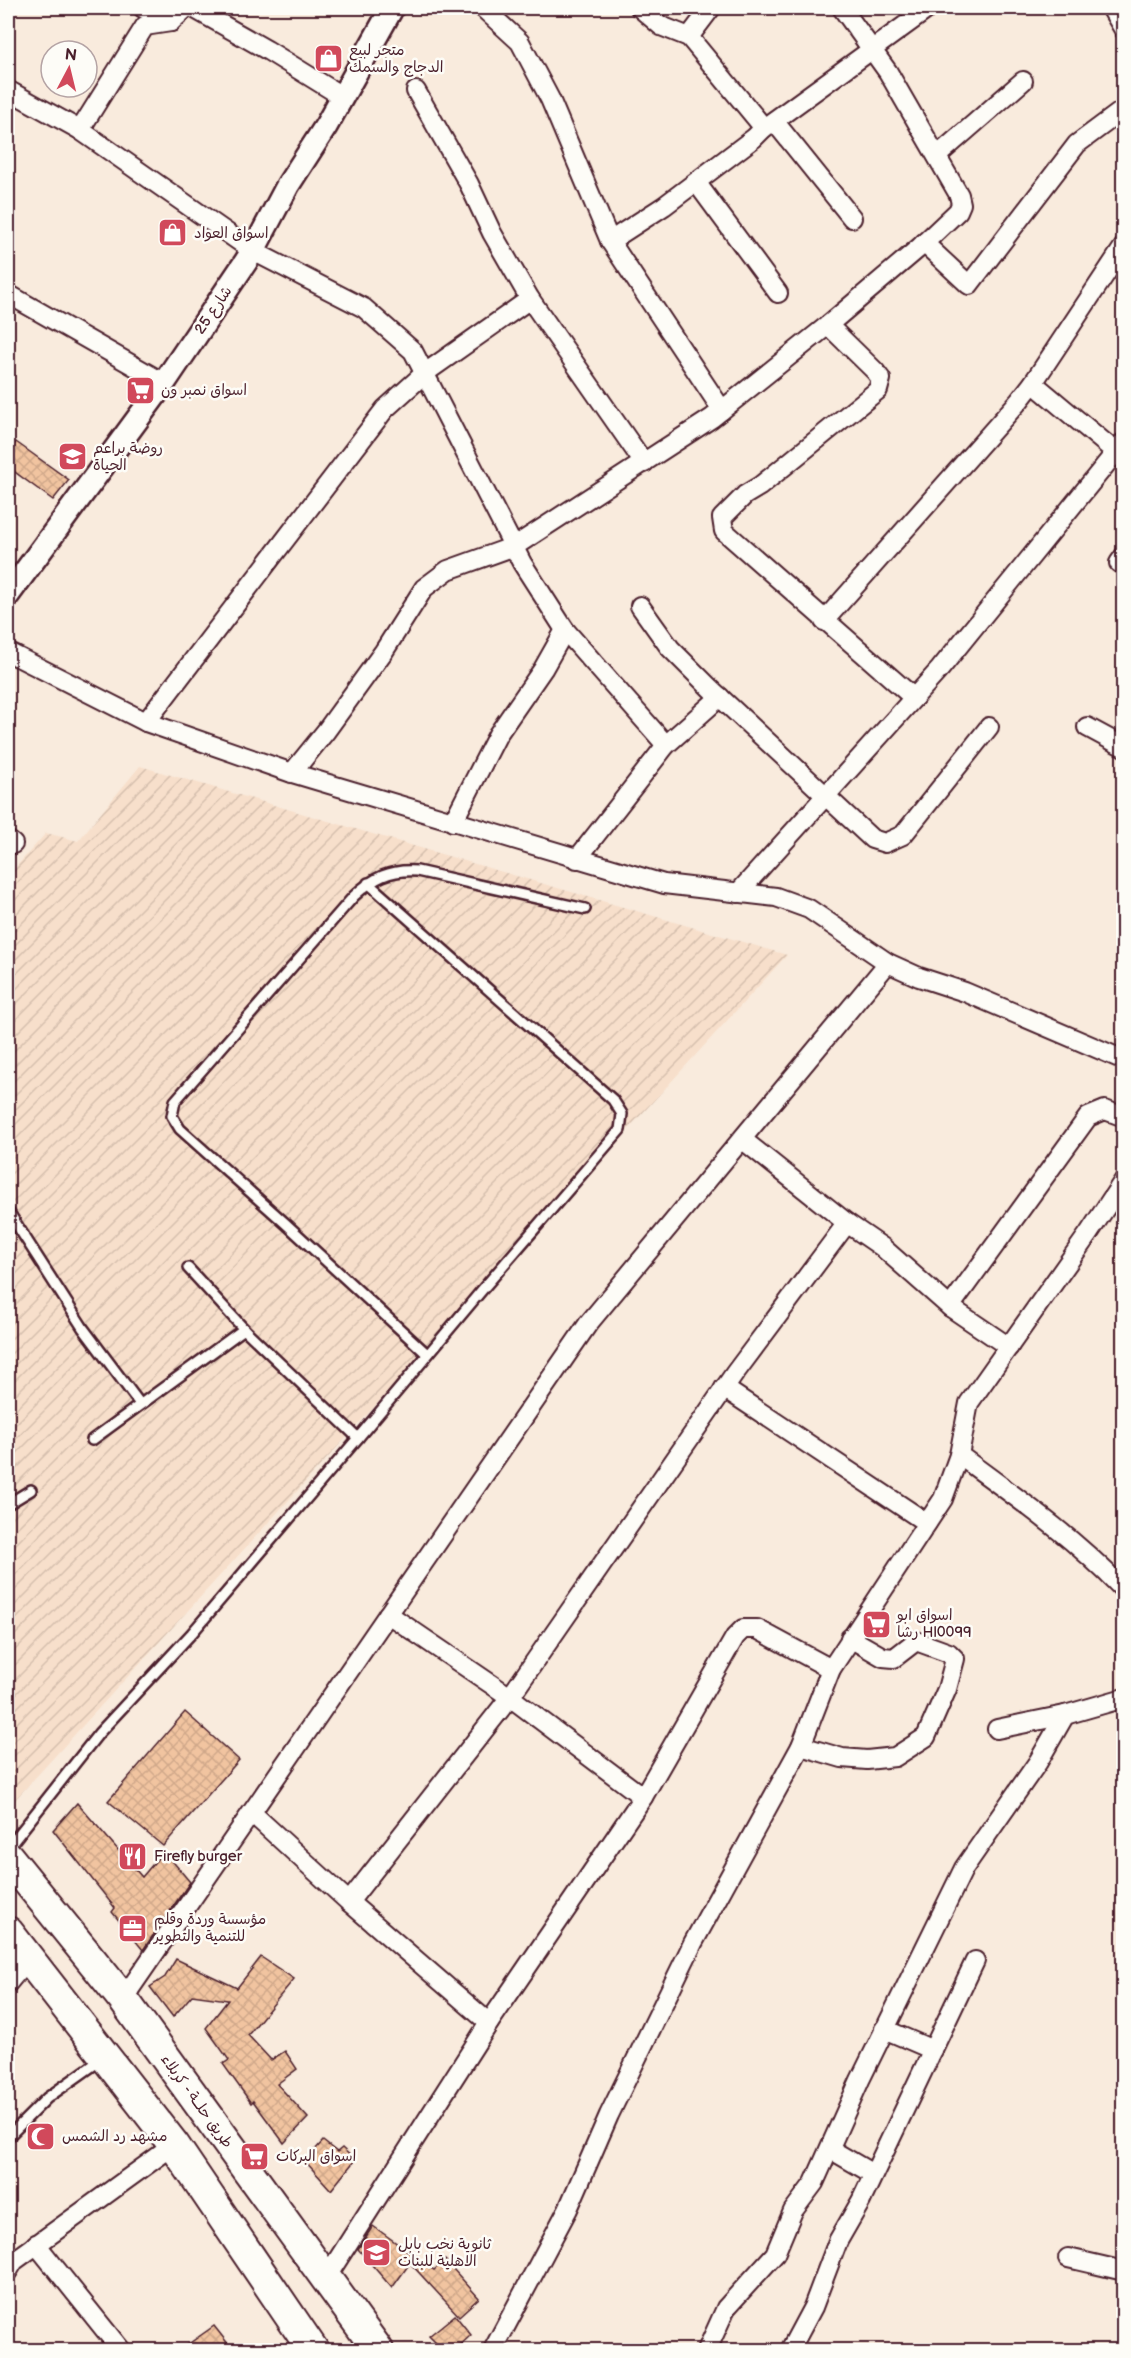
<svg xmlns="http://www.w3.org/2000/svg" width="1131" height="2358" font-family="'Balsamiq Sans','Playpen Sans Arabic',sans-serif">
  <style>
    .industrial { fill: url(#industrial-furrows) }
    .building { fill: url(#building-cross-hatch); stroke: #4a1f2b; stroke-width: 1.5 }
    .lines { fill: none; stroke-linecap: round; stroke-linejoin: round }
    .service-casing { stroke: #4a1f2b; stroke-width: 14 }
    .minor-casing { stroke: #4a1f2b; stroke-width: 22 }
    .tertiary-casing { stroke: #4a1f2b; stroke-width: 27 }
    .primary-casing { stroke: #4a1f2b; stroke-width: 34 }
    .service { stroke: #fdfcf7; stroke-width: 9 }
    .minor { stroke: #fdfcf7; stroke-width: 18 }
    .tertiary { stroke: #fdfcf7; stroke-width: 22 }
    .primary { stroke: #fdfcf7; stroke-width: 30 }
    .labels { text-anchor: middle; stroke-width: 5; stroke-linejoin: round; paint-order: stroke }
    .poi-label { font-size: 15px; fill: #4a1f2b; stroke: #fdfcf7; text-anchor: start }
    .street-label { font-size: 15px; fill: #4a1f2b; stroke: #fdfcf7 }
  </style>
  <defs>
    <pattern id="industrial-furrows" width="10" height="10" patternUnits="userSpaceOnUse" patternTransform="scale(1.5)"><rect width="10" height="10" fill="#f7dfcb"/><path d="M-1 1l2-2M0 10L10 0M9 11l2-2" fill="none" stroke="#d5bfae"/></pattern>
    <pattern id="building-cross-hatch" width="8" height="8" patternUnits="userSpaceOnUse" patternTransform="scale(1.5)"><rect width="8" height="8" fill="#f1c4a0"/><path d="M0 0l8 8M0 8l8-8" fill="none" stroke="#d0a88a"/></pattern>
  </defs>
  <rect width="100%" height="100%" fill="#f9ebdd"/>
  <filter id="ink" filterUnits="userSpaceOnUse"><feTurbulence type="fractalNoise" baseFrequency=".0167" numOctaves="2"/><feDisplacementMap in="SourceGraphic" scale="12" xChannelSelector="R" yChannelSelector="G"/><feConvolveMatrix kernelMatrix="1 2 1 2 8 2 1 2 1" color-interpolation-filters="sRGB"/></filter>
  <g filter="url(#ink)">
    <!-- industrial -->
    <path class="industrial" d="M140,766l647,189 -774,847 -5,-6v-920l38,-43 32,8z"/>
    <!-- building -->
    <g class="building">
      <path d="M16,442l53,38 -16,20 -45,-33v-14z"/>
      <path d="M185,1712l54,48 -76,86 -55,-45z"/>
      <path d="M77,1803l65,74 22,-26 26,31 -47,68 -31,-38 3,-4 -62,-78z"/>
      <path d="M261,1957l33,22 -46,56 23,25 14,-9 12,18 -20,15 31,34 -24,25 -31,-42 -2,2 -28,-39 6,-4 -23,-32 22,-28 -36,-5 -19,22 -23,-30 15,-10 11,-18 61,29z"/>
      <path d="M323,2141l14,11 5,-4 13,12 -24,30 -26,-29z"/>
      <path d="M373,2226l61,44 11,-10 34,38 -20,18 -49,-53 -18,25 -34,-39z"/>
      <path d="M455,2315l16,20 -16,15h-12l-14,-14z"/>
      <path d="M214,2326l19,24h-53z"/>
    </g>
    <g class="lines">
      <defs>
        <g id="service">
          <path d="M8,1211l75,117 57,76"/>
          <path d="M188,1268l56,61 114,109"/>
          <path d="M427,1354l-142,-131 -105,-94 -8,-13 3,-15 179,-205c19,-18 36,-27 63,-25l168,38"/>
          <path d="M92,1440l152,-111"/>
          <path d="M8,1504l23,-14"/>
          <path d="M8,1848l91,-115 93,-100 166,-195 124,-148 138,-160 2,-16 -9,-14 -245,-217"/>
          <path d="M8,2137l39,-39 55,-39"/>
        </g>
        <g id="minor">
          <path d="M143,8l28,14"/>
          <path d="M193,8l74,42 76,47"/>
          <path d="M483,8l37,34 30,57 60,142 112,169"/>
          <path d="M640,8l21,18 28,11 75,91"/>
          <path d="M1111,8l13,22"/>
          <path d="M689,37l22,-29"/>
          <path d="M8,90l72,40 173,121 111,57 49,43 109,212 43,67 101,115"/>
          <path d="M416,91l53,93 23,49 38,66 114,164"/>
          <path d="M774,121l78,97"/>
          <path d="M80,130l65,-104 26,-4 15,-14"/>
          <path d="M937,156l86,-75"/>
          <path d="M696,182l82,111"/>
          <path d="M610,241l54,-35 90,-68 10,-10 165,-120"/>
          <path d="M924,243l45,42 108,-141 47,-35"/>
          <path d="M8,294l156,89"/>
          <path d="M828,325l47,46 6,8 -3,11 -118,96 -15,9 -23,23 2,13 190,167"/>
          <path d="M1033,383l91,76"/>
          <path d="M1119,563l5,-7"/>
          <path d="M640,606l30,42 40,40 162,151 13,4 18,-8 86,-108"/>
          <path d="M824,621l195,-220 14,-18 91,-137"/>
          <path d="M8,652l138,70 146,51 372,111 112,13 33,12 79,54 31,14 46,15 159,68"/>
          <path d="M146,722l239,-313 40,-36 105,-74"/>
          <path d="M1087,727l37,20"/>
          <path d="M292,773l34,-42 58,-80 40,-63 24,-18 67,-24 197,-128 116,-93 92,-78 38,-36 3,-7 -2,-9 -71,-123 -46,-64"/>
          <path d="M453,822l45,-88 45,-65 22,-39"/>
          <path d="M8,840l5,4"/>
          <path d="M577,859l89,-114 54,-48"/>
          <path d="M738,893l202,-224 184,-227"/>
          <path d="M743,1140l104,83 35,24 68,60 59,40"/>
          <path d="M950,1307l138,-190 17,-7 19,7"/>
          <path d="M724,1388l203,135"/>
          <path d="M959,1455c57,42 114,82 163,133"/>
          <path d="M388,1614l122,83 133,100"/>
          <path d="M997,1729l68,-14 59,-17"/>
          <path d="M801,1746l41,12 25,2 28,-3 31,-20 21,-48 8,-30 -6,-6 -33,-12 -22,17 -11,-1 -33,-19"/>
          <path d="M252,1813l97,89 140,121"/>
          <path d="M349,1902l161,-205 225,-324 112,-150"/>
          <path d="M8,1983l21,-25"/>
          <path d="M123,1999l465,-675 300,-361"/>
          <path d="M884,2029l49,21"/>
          <path d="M830,2149l43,25"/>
          <path d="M36,2244l85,106"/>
          <path d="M1068,2258l56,13"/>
          <path d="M8,2271l6,-10 160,-116"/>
          <path d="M326,2278l163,-255 154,-226 92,-160 8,-8h14l74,40"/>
          <path d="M493,2350l75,-141 41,-94 84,-172 108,-197 30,-77 112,-170 16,-44 10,-52 120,-170 35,-53"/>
          <path d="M707,2350l19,-42 49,-54 18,-43 21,-28 46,-103 104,-212 74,-106 27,-47"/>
          <path d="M790,2350l23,-43 25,-66 23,-40 114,-240"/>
        </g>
        <path id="tertiary" d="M8,595l156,-212 89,-132 35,-66 38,-59 66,-118"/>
        <g id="primary">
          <path d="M8,1857l115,142 255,351"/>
          <path d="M8,1932l166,213 139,205"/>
        </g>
      </defs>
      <!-- service casing -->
      <use href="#service" class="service-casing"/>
      <!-- minor casing -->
      <use href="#minor" class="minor-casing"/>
      <!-- tertiary casing -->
      <use href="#tertiary" class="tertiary-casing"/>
      <!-- primary casing -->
      <use href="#primary" class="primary-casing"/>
      <!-- service -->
      <use href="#service" class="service"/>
      <!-- minor -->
      <use href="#minor" class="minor"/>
      <!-- tertiary -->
      <use href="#tertiary" class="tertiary"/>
      <!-- primary -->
      <use href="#primary" class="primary"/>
    </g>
  </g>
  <!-- icons -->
  <defs>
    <symbol id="shop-square" viewBox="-11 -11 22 22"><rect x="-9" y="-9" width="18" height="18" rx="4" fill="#d1495b" stroke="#fdfcf7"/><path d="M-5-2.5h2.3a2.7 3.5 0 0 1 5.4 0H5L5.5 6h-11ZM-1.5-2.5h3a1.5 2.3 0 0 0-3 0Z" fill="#fff"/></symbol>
    <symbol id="supermarket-square" viewBox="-11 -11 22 22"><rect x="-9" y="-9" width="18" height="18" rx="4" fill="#d1495b" stroke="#fdfcf7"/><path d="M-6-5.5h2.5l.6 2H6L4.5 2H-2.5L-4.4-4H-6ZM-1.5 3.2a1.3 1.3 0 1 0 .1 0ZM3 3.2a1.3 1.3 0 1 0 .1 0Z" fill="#fff"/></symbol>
    <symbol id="school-square" viewBox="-11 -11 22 22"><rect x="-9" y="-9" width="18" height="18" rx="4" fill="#d1495b" stroke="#fdfcf7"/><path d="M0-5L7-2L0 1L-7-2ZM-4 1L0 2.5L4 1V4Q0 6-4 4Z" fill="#fff"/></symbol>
    <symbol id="restaurant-square" viewBox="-11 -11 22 22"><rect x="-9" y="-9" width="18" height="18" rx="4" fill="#d1495b" stroke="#fdfcf7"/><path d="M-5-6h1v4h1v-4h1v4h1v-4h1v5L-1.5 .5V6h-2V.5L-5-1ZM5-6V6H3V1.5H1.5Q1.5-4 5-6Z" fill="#fff"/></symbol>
    <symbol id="office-square" viewBox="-11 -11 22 22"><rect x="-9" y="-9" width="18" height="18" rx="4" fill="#d1495b" stroke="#fdfcf7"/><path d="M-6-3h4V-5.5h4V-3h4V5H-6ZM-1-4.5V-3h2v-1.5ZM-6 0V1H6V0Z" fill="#fff"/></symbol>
    <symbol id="mosque-square" viewBox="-11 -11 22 22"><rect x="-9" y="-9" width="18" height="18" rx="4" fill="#d1495b" stroke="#fdfcf7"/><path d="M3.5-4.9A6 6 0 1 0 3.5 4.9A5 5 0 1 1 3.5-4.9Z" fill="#fff"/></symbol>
  </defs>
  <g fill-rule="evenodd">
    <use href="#shop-square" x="312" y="42" width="33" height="33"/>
    <use href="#shop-square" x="156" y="216" width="33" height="33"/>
    <use href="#supermarket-square" x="124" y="374" width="33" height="33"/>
    <use href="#school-square" x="56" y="440" width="33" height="33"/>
    <use href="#supermarket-square" x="860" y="1608" width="33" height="33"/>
    <use href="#restaurant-square" x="116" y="1840" width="33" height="33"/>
    <use href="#office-square" x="116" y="1912" width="33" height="33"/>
    <use href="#mosque-square" x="24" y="2120" width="33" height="33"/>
    <use href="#supermarket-square" x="238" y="2140" width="33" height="33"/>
    <use href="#school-square" x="360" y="2236" width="33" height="33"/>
  </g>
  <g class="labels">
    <!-- poi labels -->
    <g class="poi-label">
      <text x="349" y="55">متجر لبيع<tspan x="349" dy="17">الدجاج والسمك</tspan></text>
      <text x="194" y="238">اسواق العواد</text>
      <text x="161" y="395">اسواق نمبر ون</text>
      <text x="93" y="453">روضة براعم<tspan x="93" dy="17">الحياة</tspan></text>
      <text x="897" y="1620">اسواق ابو<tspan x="897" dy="17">رشا Hl0099</tspan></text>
      <text x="154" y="1861">Firefly burger</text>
      <text x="154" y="1924">مؤسسة وردة وقلم<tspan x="154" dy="17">للتنمية والتطوير</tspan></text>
      <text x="62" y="2141">مشهد رد الشمس</text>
      <text x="276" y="2161">اسواق البركات</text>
      <text x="398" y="2249">ثانوية نخب بابل<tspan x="398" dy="17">الاهلية للبنات</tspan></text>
    </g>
    <!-- street labels -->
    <g class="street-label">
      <text transform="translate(213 310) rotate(-56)" y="5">شارع 25</text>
      <text transform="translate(197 2101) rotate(54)" y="5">طريق حلــة - كربلاء</text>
    </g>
  </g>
  <!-- margin -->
  <rect width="1131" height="2358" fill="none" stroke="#fdfcf7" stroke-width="30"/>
  <rect x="15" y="15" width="1101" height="2328" fill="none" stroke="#4a1f2b" stroke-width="2" filter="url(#ink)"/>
  <!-- north arrow -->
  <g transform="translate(69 69) rotate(7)"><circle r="28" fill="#fdfcf7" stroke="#b5a4a5" stroke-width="1.5"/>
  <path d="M0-4.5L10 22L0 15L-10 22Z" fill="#d1495b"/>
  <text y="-9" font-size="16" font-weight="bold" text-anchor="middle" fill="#4a1f2b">N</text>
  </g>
</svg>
